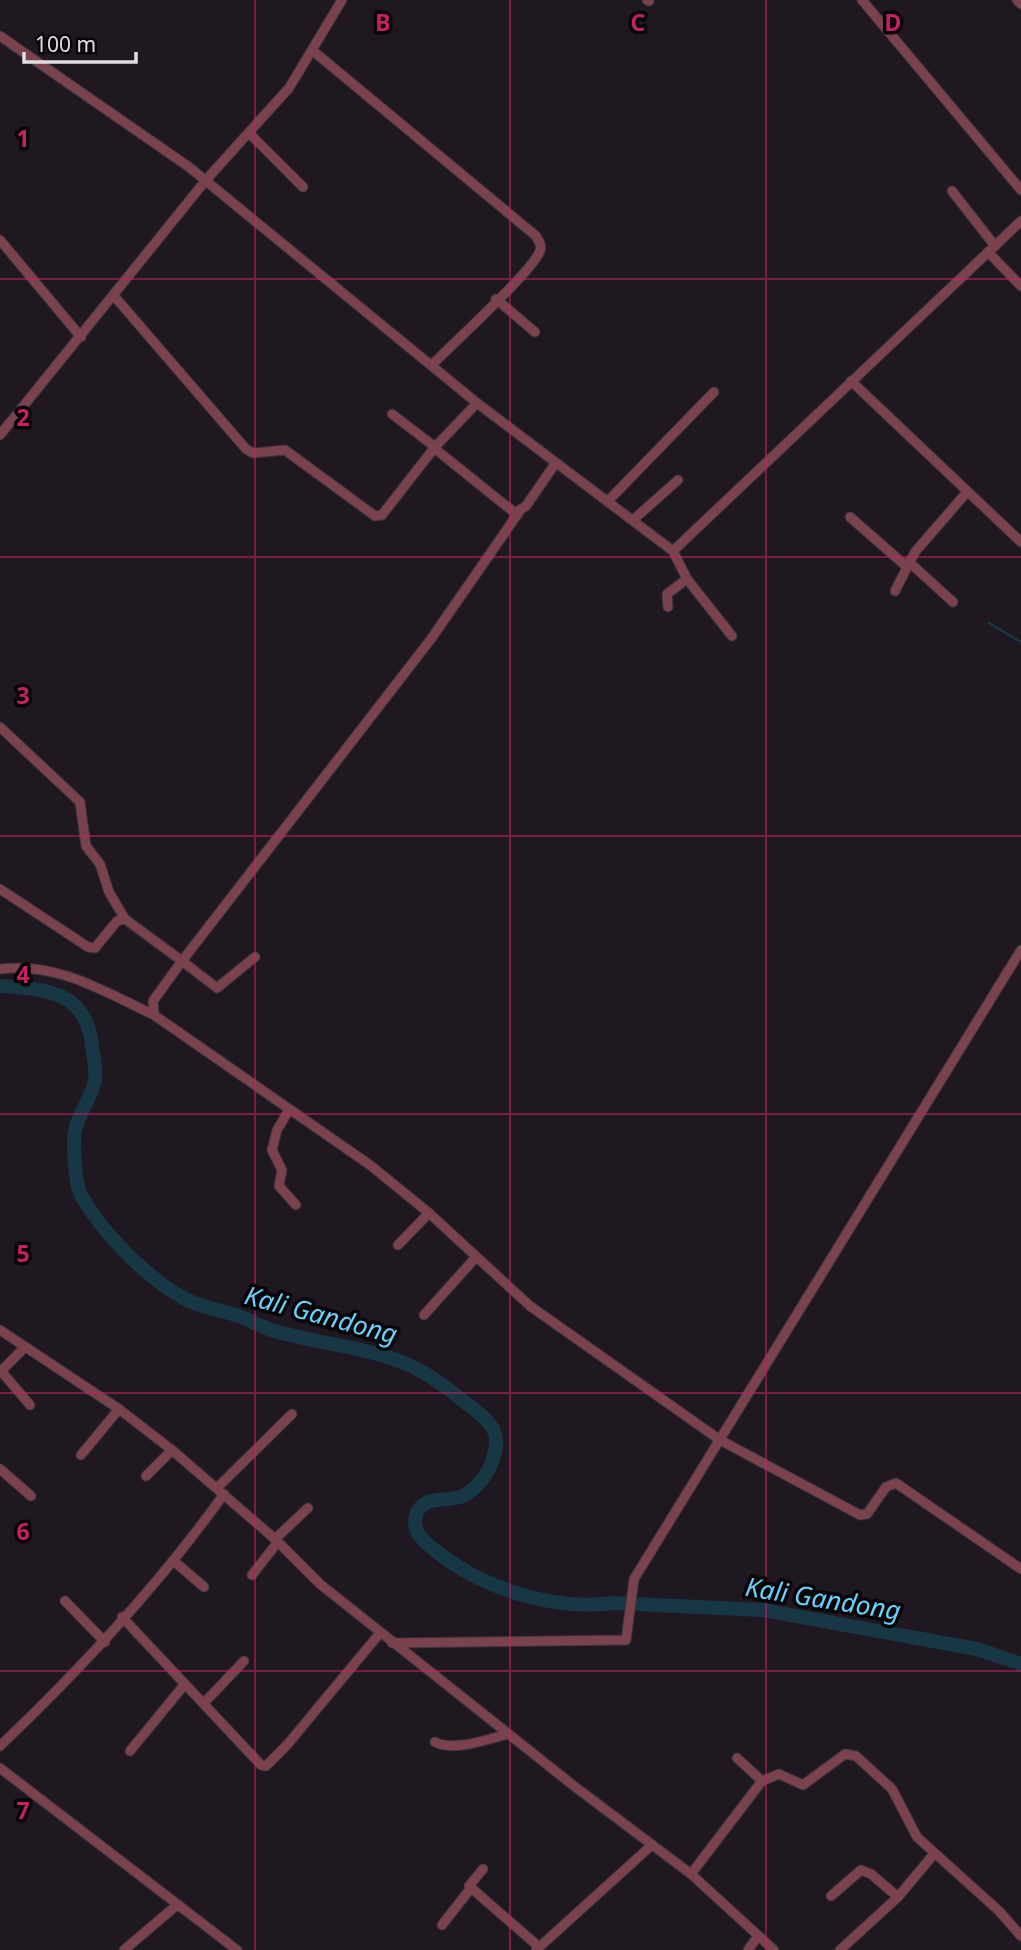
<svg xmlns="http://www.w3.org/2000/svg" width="1021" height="1950" font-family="'Noto Sans',sans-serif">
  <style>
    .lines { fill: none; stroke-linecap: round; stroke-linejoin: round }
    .stream { stroke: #163743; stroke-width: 2.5 }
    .river { stroke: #163743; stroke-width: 14 }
    .street-casing { stroke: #3b343c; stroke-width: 11 }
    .street { stroke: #79424c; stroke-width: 9 }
    .grid { fill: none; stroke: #c42262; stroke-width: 2; stroke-opacity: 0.55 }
    .labels { text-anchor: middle; stroke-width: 7; stroke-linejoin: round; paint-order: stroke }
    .water-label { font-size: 26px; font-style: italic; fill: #6ad2fa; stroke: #080508 }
    .grid-label { font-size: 23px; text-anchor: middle; font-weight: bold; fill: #c42262; stroke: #080508; stroke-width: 7; stroke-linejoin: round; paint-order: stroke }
  </style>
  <rect width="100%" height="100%" fill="#201821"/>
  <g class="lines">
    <!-- stream -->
    <path class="stream" d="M989,623l32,19"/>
    <!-- river -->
    <path class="river" d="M0,986c46,3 87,5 92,60 1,10 5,24 3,34 -3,16 -15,31 -19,47 -4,13 -1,57 5,68 21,38 66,83 104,104 17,9 36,11 54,17 11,4 21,10 32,14 43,13 91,16 133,33 19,7 46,27 62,40 10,7 22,16 28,28 9,21 -12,59 -34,66 -14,5 -37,-3 -44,18 -5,17 10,28 21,37 47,37 117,59 177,51l148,7 215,39 44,15"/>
    <defs>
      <g id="street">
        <path d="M647,0l2,1"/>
        <path d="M862,0l159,190"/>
        <path d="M1017,0l4,4"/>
        <path d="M0,36l189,131 288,236 196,148 348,-330"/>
        <path d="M312,50l224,186c3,5 6,9 4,15 -8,21 -87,92 -107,113"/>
        <path d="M249,133l54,54"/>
        <path d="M952,191l43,55"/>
        <path d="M0,240l81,97"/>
        <path d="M988,252l33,34"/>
        <path d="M115,297l131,152 7,4 32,-3 90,66 7,-1 53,-68 42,-44"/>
        <path d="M496,299l39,33"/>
        <path d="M851,381l170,161"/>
        <path d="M392,414l43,33"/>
        <path d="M0,435l206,-255 83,-92 53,-88"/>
        <path d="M434,448l81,65 11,-7 29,-42"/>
        <path d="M608,501l106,-109"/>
        <path d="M850,517l56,49"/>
        <path d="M633,520l45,-40"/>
        <path d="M673,551l14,28 45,57"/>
        <path d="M909,562l44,40"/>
        <path d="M895,591l20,-39 52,-60"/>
        <path d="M668,607l-1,-13 20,-15"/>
        <path d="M0,727l80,75 6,44 14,18 9,28 16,27"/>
        <path d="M0,889l88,58 7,1 22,-27 8,-2 57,42 -29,40 1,14 216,150 59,48 101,93 190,134 140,75 7,-1 19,-27 10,-4 125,86"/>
        <path d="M255,957l-38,31 -35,-27 249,-322 88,-127"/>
        <path d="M0,969c58,-7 103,22 154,46"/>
        <path d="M289,1110l-12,20 -5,20 10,20 -3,16 17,19"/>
        <path d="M398,1245l31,-32"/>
        <path d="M424,1315l52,-58"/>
        <path d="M0,1330l119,79 53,41 103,89 45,45 254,202 117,88 83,76"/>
        <path d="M1,1371l29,34"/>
        <path d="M0,1372l24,-24"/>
        <path d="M81,1455l38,-46"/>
        <path d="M0,1469l31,27"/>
        <path d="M146,1476l26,-26"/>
        <path d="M217,1488l75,-74"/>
        <path d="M275,1539l33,-31"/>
        <path d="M175,1562l29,25"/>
        <path d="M252,1575l25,-32"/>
        <path d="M65,1601l40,41"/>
        <path d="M122,1617l139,148 5,1 21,-21 93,-112"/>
        <path d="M392,1643l234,-3 8,-61 387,-629"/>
        <path d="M204,1703l40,-42"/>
        <path d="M435,1742c19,10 53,-3 73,-8"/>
        <path d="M0,1746c82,-78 158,-160 224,-252"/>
        <path d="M130,1751l55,-67"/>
        <path d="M737,1758l25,23"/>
        <path d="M0,1768l237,182"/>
        <path d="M483,1869l-14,17 70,61"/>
        <path d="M691,1874l71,-93 17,-7 24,11 42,-31 11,2 36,33 25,48 82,74 22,25"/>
        <path d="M831,1896l30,-26 10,4 27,23"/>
        <path d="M442,1925l29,-37"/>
        <path d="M124,1950l53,-45"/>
        <path d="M536,1950l116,-105"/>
        <path d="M748,1950l10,-14"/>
        <path d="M840,1950l58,-53 35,-42"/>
      </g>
    </defs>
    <!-- street casing -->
    <use href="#street" class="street-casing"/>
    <!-- street -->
    <use href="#street" class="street"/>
  </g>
  <!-- grid -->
  <path class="grid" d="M255,0v1950M510,0v1950M766,0v1950M0,279h1021M0,557h1021M0,836h1021M0,1114h1021M0,1393h1021M0,1671h1021"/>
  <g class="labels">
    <!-- water labels -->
    <g class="water-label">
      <text transform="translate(321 1315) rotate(15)" y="9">Kali Gandong</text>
      <text transform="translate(823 1599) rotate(9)" y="9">Kali Gandong</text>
    </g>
  </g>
  <g class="grid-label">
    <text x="383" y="31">B</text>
    <text x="638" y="31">C</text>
    <text x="893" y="31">D</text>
    <text x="23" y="147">1</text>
    <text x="23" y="426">2</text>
    <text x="23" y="704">3</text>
    <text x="23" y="983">4</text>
    <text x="23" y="1262">5</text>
    <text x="23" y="1540">6</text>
    <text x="23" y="1819">7</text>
  </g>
  <!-- scale -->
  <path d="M24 52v10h112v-10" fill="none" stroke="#e2dde4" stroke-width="3.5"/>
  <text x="35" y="52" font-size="21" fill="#e2dde4" stroke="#080508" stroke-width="5" paint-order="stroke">100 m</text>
</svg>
